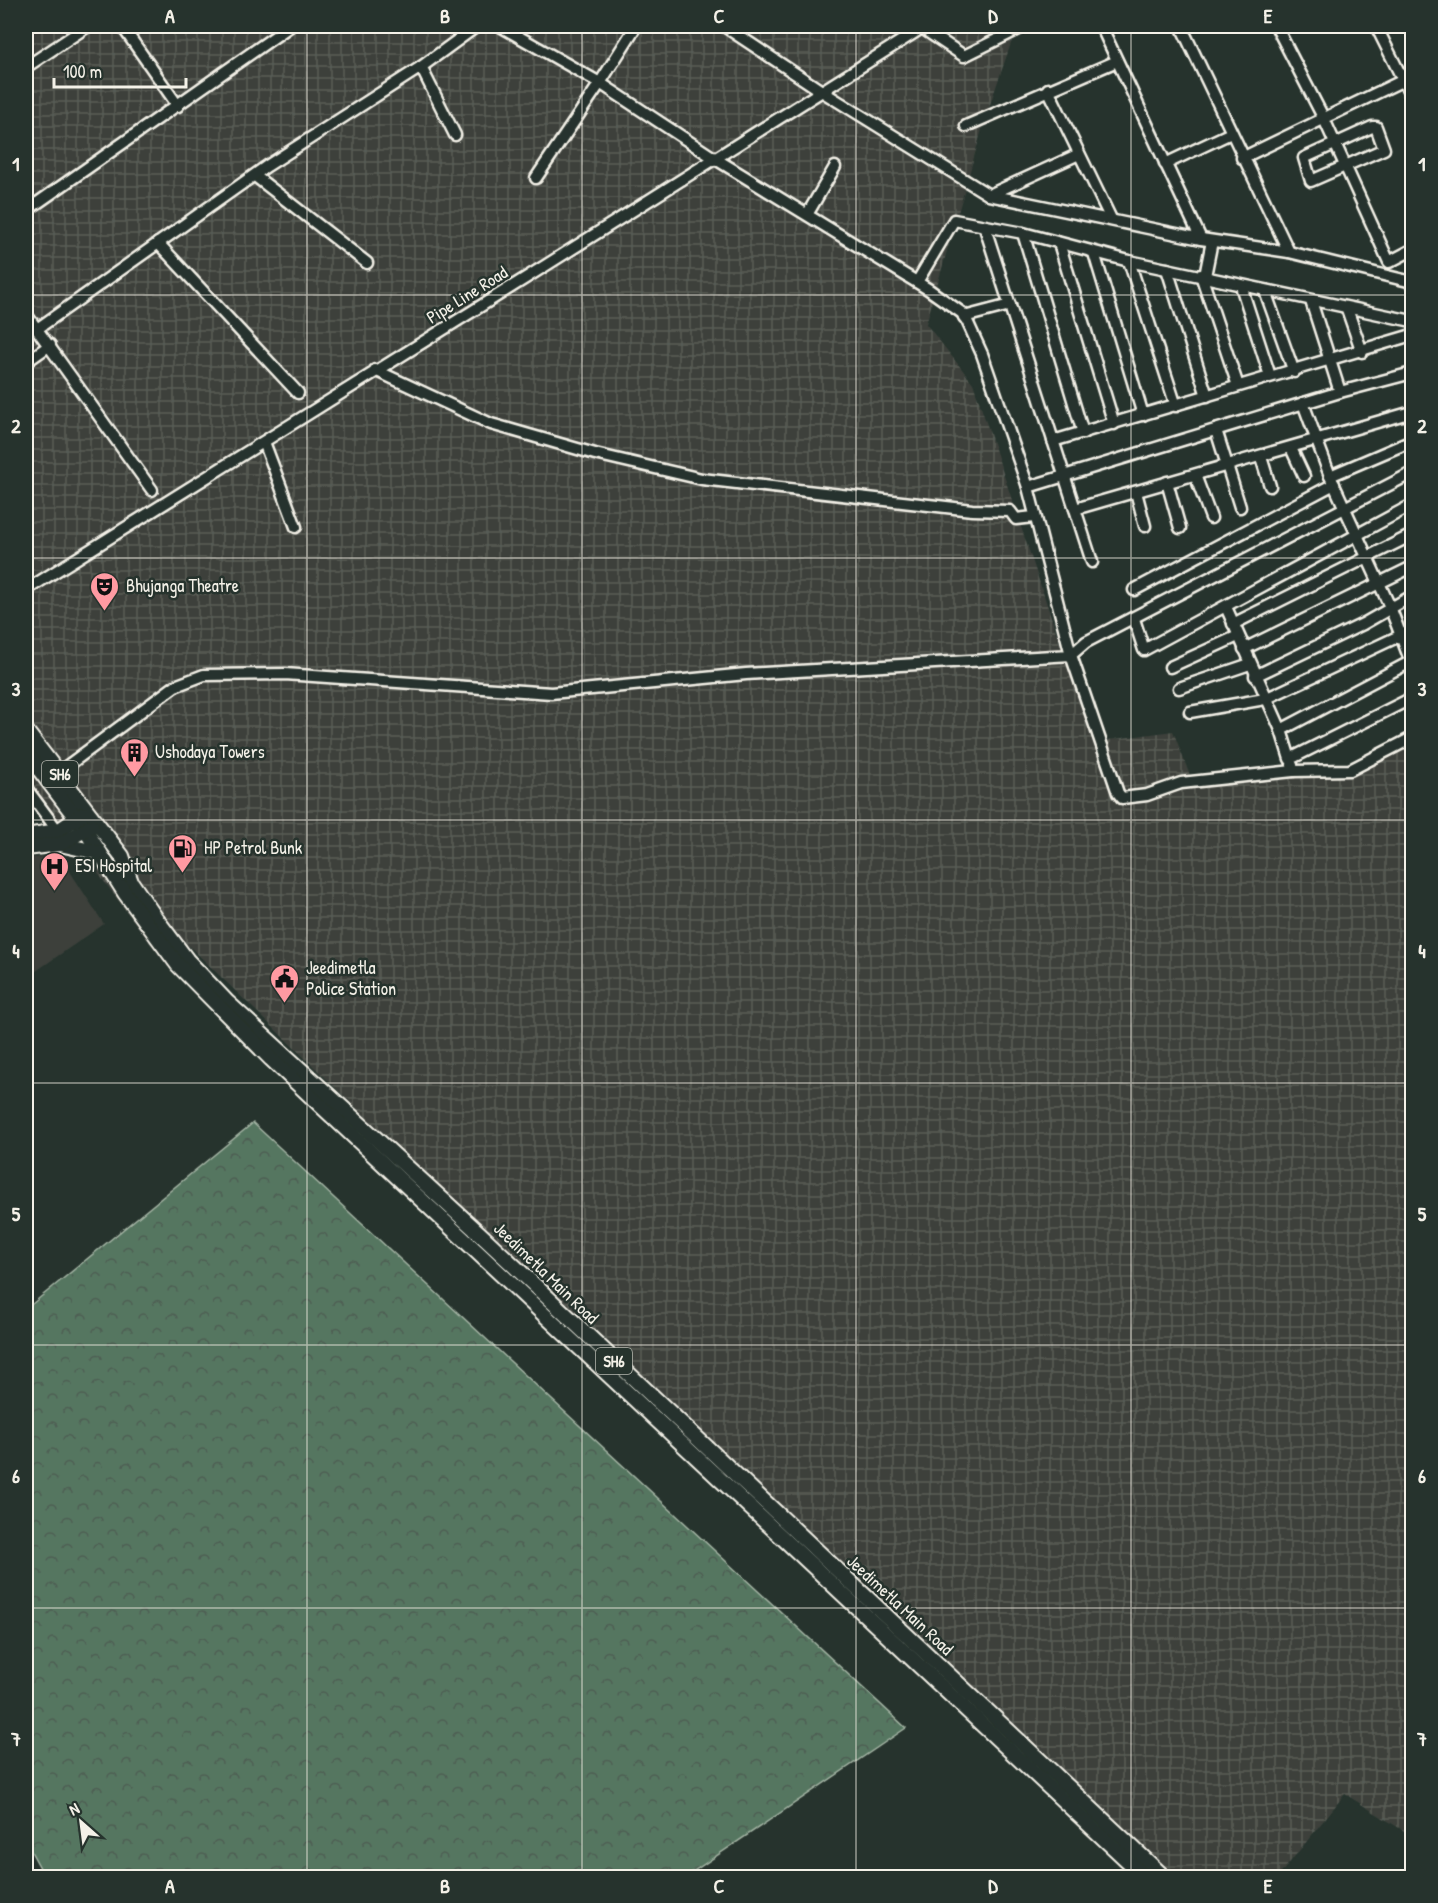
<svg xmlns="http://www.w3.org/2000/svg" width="1438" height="1903" font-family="'Patrick Hand',sans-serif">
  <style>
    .built { fill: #3c413b }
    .industrial { fill: url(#industrial-grid) }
    .forest { fill: url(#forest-crowns); stroke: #a4b4a4; stroke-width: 1.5 }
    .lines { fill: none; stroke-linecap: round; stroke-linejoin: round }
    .minor-casing { stroke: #f4f1e8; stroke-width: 15 }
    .major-casing { stroke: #f4f1e8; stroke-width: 18 }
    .minor { stroke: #26332d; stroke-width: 10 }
    .major { stroke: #26332d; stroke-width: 14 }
    .grid { fill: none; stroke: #f4f1e8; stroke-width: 1.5; stroke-opacity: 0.55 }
    .labels { text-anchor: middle; stroke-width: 5; stroke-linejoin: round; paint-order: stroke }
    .shield { fill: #26332d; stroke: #b6b8b0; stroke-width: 1.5 }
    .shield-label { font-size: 16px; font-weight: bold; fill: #f4f1e8 }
    .street-label { font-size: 18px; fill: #f4f1e8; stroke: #26332d }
    .poi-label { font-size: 18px; fill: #f4f1e8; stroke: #26332d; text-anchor: start }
    .neatline { fill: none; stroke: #f4f1e8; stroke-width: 2 }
    .grid-label { font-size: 20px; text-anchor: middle; font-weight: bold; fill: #f4f1e8 }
  </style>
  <defs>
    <pattern id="industrial-grid" width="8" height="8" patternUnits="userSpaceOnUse" patternTransform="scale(1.5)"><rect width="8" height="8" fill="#3c413b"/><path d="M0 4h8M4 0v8" fill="none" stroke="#595d57"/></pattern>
    <pattern id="forest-crowns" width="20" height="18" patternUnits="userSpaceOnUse" patternTransform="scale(1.5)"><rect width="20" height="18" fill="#547660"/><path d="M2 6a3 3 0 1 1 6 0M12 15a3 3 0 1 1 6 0" fill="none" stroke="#4e5d52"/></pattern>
  </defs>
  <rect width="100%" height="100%" fill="#26332d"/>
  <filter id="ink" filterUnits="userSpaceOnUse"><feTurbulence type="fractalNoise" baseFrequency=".0167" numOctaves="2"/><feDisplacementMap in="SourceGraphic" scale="12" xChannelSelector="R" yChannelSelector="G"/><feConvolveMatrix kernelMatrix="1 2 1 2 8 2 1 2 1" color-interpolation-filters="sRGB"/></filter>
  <g filter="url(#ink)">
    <!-- built -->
    <path class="built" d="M60,856l44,68 -78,54v-120z"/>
    <!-- industrial -->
    <path class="industrial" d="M26,26h991l-32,93 -59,205 47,59 120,359 80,-11 19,50 145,-8 75,-39v1102l-67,-42 -67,83h-128l-961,-931 -21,21 -142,-190z"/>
    <!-- forest -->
    <path class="forest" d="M253,1123l653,605 -221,149h-640l-19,-35v-533z"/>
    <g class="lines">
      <defs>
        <g id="minor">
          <path d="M122,26l56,80"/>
          <path d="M500,26l100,57 114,75 214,131 34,24 5,8 15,33 46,133"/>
          <path d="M724,26l99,66 166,103 212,44 88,13 123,30"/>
          <path d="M919,26l45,30 61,-30"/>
          <path d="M1101,26l100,213"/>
          <path d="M1181,26l108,226"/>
          <path d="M1276,26l48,93 65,143 23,-12"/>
          <path d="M1376,26l36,72"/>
          <path d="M26,67l62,-41"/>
          <path d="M421,67l34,68"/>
          <path d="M1048,89l63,130"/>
          <path d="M966,126l151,-65"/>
          <path d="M1372,127h4l8,22 -73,32 -7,-23z"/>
          <path d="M1242,158l170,-82"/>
          <path d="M1165,164l66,-31"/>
          <path d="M255,176l112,87"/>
          <path d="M536,178l64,-95 36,-57"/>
          <path d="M989,195l90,-41"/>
          <path d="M26,211l264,-185"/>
          <path d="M808,213l27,-46"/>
          <path d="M985,228l107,334"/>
          <path d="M1023,233l60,200"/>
          <path d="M158,243l140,150"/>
          <path d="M1059,243l55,181"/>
          <path d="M1094,253l49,162"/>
          <path d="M1129,261l47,145"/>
          <path d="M1167,269l40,127"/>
          <path d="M1201,275l37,111"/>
          <path d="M1205,276l7,-35"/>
          <path d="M917,282l37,-62 69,13 106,28 283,60"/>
          <path d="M1241,286l29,90"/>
          <path d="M1265,291l29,81"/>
          <path d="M1311,301l29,91"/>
          <path d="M1347,309l15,43"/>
          <path d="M26,314l126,176"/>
          <path d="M964,317l46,-12"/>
          <path d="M37,329l230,-163 154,-99 56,-41"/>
          <path d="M26,362l24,-17"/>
          <path d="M375,370l116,54 104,30 107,25 270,31 38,1 6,8 18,-2"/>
          <path d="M1303,403l27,73 60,131 22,58"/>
          <path d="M1216,430l24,77"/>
          <path d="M1053,441l359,-106"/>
          <path d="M264,442l32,85"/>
          <path d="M1291,448l13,28"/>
          <path d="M1261,457l9,29"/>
          <path d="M1195,475l16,43"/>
          <path d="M1330,476l82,-35"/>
          <path d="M1167,482l13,46"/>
          <path d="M1136,492l9,34"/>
          <path d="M1075,509l337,-97"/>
          <path d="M26,590l522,-326 377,-238"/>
          <path d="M1134,590l200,-106"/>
          <path d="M1226,607l55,123 9,29 122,-61"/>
          <path d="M1134,619l10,31 268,-145"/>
          <path d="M1233,624l179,-89"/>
          <path d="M1244,649l168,-82"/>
          <path d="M1170,667l68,-31"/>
          <path d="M1255,676l108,-52 49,-28"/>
          <path d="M1179,688l71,-24"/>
          <path d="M1190,712l75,-13 147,-69"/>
          <path d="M1281,730l131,-69"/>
          <path d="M1292,765l1,6 57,-1 62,-32"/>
          <path d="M1293,771l-112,12 -34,12 -25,3 -4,-5 -47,-138 15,-13 326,-169"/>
          <path d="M59,772l116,-86 29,-11 81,-1 266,19 195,-19 325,-19 -43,-168 312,-95 72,-19"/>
          <path d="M26,788l32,43"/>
        </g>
        <g id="major">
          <path d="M26,731l96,125 9,26 26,38 30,40 41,43 251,230 686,645"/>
          <path d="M26,752l60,79 39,62 53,72 93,94 875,819"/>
          <path d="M26,836l32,-5 25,-17"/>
          <path d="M60,844l40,9"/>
          <path d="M26,848l34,-4 32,-18"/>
        </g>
      </defs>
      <!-- minor casing -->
      <use href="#minor" class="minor-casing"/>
      <!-- major casing -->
      <use href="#major" class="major-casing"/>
      <!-- minor -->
      <use href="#minor" class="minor"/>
      <!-- major -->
      <use href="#major" class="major"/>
    </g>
  </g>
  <!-- grid -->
  <path class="grid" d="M307,26v1852M582,26v1852M856,26v1852M1131,26v1852M26,295h1386M26,558h1386M26,820h1386M26,1083h1386M26,1345h1386M26,1608h1386"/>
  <!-- icons -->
  <defs>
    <symbol id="theatre-pin" viewBox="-11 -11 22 30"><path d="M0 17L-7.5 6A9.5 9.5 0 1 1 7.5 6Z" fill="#ff9aa2" stroke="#26332d"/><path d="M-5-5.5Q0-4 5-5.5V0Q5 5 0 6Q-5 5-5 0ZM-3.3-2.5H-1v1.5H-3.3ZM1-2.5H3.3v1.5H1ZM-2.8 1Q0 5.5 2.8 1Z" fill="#111"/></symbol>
    <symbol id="building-pin" viewBox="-11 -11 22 30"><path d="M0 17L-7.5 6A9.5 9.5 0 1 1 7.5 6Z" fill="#ff9aa2" stroke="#26332d"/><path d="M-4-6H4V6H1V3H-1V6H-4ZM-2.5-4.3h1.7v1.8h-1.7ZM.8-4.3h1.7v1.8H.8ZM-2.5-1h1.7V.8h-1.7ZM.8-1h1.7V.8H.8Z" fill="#111"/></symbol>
    <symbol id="fuel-pin" viewBox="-11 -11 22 30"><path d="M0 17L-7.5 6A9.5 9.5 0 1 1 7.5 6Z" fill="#ff9aa2" stroke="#26332d"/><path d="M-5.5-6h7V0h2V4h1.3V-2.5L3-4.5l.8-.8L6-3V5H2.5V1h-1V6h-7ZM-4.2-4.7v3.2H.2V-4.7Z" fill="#111"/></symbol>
    <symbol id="hospital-pin" viewBox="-11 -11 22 30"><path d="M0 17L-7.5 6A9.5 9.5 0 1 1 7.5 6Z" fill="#ff9aa2" stroke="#26332d"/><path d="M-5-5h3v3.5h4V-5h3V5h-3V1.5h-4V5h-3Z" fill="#111"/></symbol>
    <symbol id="civic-pin" viewBox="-11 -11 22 30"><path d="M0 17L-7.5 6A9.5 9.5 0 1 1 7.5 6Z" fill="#ff9aa2" stroke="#26332d"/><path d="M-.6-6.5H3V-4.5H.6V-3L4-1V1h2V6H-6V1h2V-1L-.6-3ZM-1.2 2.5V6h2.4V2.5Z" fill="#111"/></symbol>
  </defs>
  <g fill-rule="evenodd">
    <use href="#theatre-pin" x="88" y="570" width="33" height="45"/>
    <use href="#building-pin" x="118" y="736" width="33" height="45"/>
    <use href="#fuel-pin" x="166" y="832" width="33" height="45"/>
    <use href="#hospital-pin" x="38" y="850" width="33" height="45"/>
    <use href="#civic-pin" x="268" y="962" width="33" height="45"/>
  </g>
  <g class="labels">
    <!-- shield labels -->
    <g class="shield">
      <rect x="42" y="761" width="36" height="26" rx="4.5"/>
      <rect x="596" y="1348" width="36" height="26" rx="4.5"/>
    </g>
    <g class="shield-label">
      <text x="60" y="780">SH6</text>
      <text x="614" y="1367">SH6</text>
    </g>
    <!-- street labels -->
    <g class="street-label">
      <text transform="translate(467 295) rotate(-32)" y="6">Pipe Line Road</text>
      <text transform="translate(546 1273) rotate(44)" y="6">Jeedimetla Main Road</text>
      <text transform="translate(900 1605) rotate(43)" y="6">Jeedimetla Main Road</text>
    </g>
    <!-- poi labels -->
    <g class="poi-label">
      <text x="126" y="592">Bhujanga Theatre</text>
      <text x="155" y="758">Ushodaya Towers</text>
      <text x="204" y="854">HP Petrol Bunk</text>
      <text x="75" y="872">ESI Hospital</text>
      <text x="306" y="974">Jeedimetla<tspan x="306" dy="21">Police Station</tspan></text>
    </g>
  </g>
  <!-- margin -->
  <rect width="1438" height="1903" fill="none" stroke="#26332d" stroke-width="66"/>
  <!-- north arrow -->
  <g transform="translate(81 1822) rotate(332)" stroke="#26332d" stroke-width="4.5" paint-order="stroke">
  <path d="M0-4.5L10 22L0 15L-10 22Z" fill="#f4f1e8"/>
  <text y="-9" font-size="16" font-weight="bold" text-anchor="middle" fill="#f4f1e8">N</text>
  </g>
  <!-- scale -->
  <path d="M54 78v9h132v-9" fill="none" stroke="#f4f1e8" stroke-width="3"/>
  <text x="63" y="78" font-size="18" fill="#f4f1e8" stroke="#26332d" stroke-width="4.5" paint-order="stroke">100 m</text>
  <rect x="33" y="33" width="1372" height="1837" class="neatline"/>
  <g class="grid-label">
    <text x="170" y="23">A</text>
    <text x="445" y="23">B</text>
    <text x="719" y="23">C</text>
    <text x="993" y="23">D</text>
    <text x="1268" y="23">E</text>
    <text x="16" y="171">1</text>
    <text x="1422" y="171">1</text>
    <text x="16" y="433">2</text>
    <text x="1422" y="433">2</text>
    <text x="16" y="696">3</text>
    <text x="1422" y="696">3</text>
    <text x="16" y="958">4</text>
    <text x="1422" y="958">4</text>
    <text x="16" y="1221">5</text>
    <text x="1422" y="1221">5</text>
    <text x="16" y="1483">6</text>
    <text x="1422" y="1483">6</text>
    <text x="16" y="1746">7</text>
    <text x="1422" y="1746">7</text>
    <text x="170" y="1893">A</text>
    <text x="445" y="1893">B</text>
    <text x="719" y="1893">C</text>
    <text x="993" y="1893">D</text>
    <text x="1268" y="1893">E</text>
  </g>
</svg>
